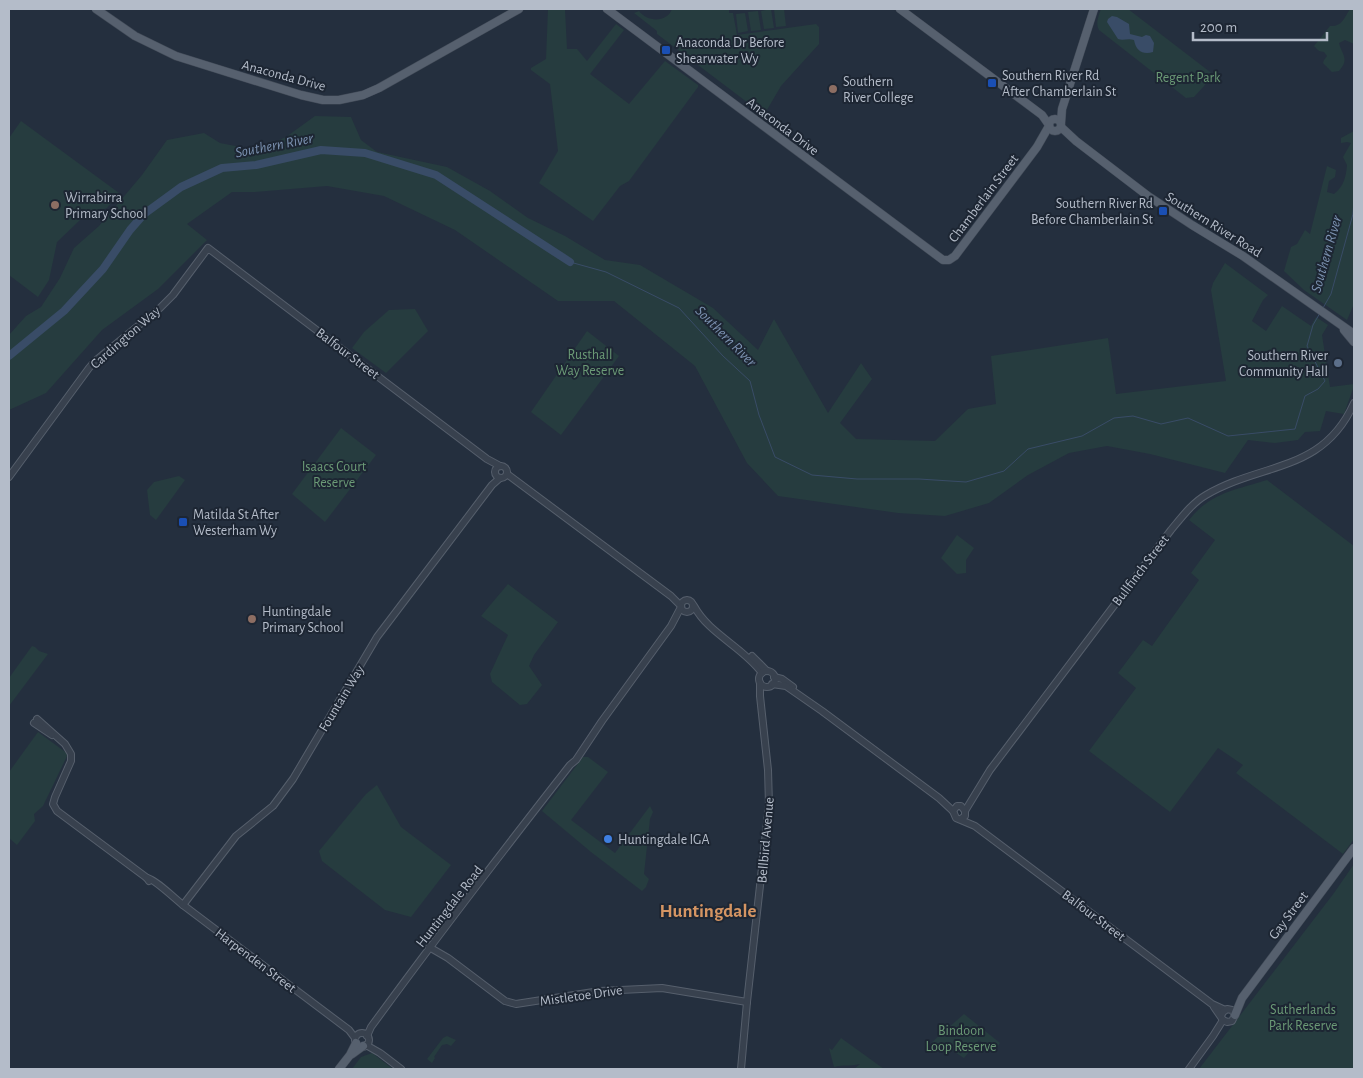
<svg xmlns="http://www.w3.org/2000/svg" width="1363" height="1078" font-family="'Alegreya Sans',sans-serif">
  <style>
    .green { fill: #263c3f }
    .water { fill: #394c67 }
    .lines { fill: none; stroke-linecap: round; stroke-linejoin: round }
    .stream { stroke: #394c67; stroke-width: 1 }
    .river { stroke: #394c67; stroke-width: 8 }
    .minor-casing { stroke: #565f6c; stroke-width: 8 }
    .major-casing { stroke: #414a57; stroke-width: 9 }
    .minor { stroke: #38414e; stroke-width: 6 }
    .major { stroke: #56606e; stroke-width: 8 }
    .transit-dot { fill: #1a4fb4; stroke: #1d2633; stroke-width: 2 }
    .education-dot { fill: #8d6e63; stroke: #1d2633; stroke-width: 2 }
    .service-dot { fill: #5c6f8a; stroke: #1d2633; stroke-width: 2 }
    .shop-dot { fill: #3f7fe0; stroke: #1d2633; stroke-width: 2 }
    .labels { text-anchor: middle; stroke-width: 4; stroke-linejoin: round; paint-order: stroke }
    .poi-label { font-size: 14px; fill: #b4bcc9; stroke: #1d2633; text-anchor: start }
    .street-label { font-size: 14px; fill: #b4bcc9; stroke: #1d2633 }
    .park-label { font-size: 14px; fill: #6b9a76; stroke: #1d2633 }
    .water-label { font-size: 15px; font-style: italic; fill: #7c92b1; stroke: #1d2633 }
    .district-label { font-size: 19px; font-weight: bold; fill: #d59563; stroke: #1d2633 }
  </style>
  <rect width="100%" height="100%" fill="#242f3e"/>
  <!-- green -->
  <g class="green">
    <path d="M548,9h17l2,40h10l10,12 29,-37 8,6 -34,44 39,30 36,-43 33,24v2l-69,94 -9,5 -27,35 -54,-38 19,-32 -8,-67 -19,-14v-2l15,-9z"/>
    <path d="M672,9h57v4h4l4,22 79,-11 3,3v17l-38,42 -17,29 -107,-81v-3l-23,-18 5,-2c8,11 28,12 33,-2z"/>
    <path d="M771,9l3,19 -10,1 -3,-18z"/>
    <path d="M774,9h10l2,17 -10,1z"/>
    <path d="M1101,9h27l86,66 -20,22 -8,1 -87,-68c-4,-7 0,-15 2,-21z"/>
    <path d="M1350,9h4v35l-9,-4 -6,3c3,12 11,16 0,28l-7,1 -9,-9 1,-3 3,-4 -3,-4 -5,-1 -5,-5 16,-20c12,1 14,-8 20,-17z"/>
    <path d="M758,11l3,19 -10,1 -3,-19z"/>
    <path d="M745,13l3,18 -10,2 -2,-19z"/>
    <path d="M315,116l36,1 10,23 16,12 70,15 43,24 38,27 37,18 40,24 35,5 73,43 45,42 16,-31 54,94 33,-50 11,16 -32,44 16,16 79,2 33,-32 28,-5 -5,-48 117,-18 8,56 110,-13 -15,-91 2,-7 12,-20 43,32 -5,5 -11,21 14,10 16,-25 29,20 5,-9 12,8 -6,10 8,52 24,-3v2l-10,28 -18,-3 -6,20 -15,1 -7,8 -23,3 -27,-3 -23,33 -75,-19 -43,-8 -38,7 -41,22 -39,28 -44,13 -47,-3 -120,-17 -31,-33 -52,-97 -81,-65h-56l-103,-71 -71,-34 -57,-10 -72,6h-23l-45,32 20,16 -49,49 -56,41 -56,63 -37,17v-75l17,-19 15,-9 19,-29 14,-30 25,-22 43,-51 25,-35 37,-7 16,10 36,7 30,-13z"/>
    <path d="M21,121l98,72 -12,15 -27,12 -23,22 -8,38 -11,17 -29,-22v-137z"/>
    <path d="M1354,131v173l-7,16 -43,-30 -20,-19 7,-24 6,-3 8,-14 5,4 17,-68 9,4 -1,7 -6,4 -2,11 7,2c10,-8 12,-17 13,-29l-4,-8 8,-14 -4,-1 -6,1v-5z"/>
    <path d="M415,309l13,22 -42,42 -34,-25 12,-16 25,-22z"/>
    <path d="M587,331l32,25 -58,79 -30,-23z"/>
    <path d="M341,428l35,27 -51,67 -33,-28z"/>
    <path d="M179,476l6,4 -29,40 -6,-5 -3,-25 7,-8z"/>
    <path d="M1267,480l87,66v293l-11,15 -107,-81 7,-8 -25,-17 -48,64 -81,-61 47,-63 -18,-15 25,-33 9,6 47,-66 -8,-7 24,-33 -26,-20c21,-27 46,-30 78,-40z"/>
    <path d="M957,535l17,13 -8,12v13l-9,1 -16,-16z"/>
    <path d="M508,584l50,38 -24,33 -5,11 13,19 -15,19 -7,1 -28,-23 -2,-8 18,-39 -27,-19z"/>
    <path d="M32,646l3,1 4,4 9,3 -39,52v-28z"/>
    <path d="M38,732l30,22 -25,52 -9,8 1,7 -18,24 -8,-7v-66z"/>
    <path d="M583,757h5l20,15 -37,48 44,33 35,-47 3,6 -3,7 -6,55 5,5 -3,8 -4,4 -51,-39 -49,-41z"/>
    <path d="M377,785l24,42 50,38 -40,52 -26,-7 -63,-49 -3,-10 47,-57z"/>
    <path d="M1354,864v205h-155l135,-176z"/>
    <path d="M964,1014l36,29 -6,8 -15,-11 -15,18 -17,-11 -11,4 -5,-8z"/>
    <path d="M447,1036l9,4 -5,6 -4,-2 -5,1 -8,12 1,1 -3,5 -5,-4 16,-21z"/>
    <path d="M841,1038l43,31h-30l6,-5c-11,3 -16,0 -26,3l-5,-19 3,2z"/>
    <path d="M372,1053l21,16h-41l9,-12z"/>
  </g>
  <!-- water -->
  <path class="water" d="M1112,16l5,1 12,7 1,10 12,3 4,-2 4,1 4,7 -1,9c-10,3 -17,-1 -19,-12 -6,-2 -11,1 -16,-1l-11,-17 1,-3z"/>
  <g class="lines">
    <!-- stream -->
    <g class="stream">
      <path d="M570,262l36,10 73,36 44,48 27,25 9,34 16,42 37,18 45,4h62l47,3 38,-11 24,-22 54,-13 32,-18 19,-2 28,8 27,-6 40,18 67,-7 10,-33 13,-7 7,-8 -18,-35 6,-21 7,-12"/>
      <path d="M1323,308l8,-14 22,-80 1,-13"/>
    </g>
    <!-- river -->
    <path class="river" d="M9,356l55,-45 39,-42 27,-39 14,-16 37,-27 41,-19 34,-3 65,-15 44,3 71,22 134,87"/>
    <defs>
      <g id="minor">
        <circle cx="501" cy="472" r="6"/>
        <path d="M507,474l164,122 10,10"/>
        <path d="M9,477l80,-109 6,-7 65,-53 13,-13 35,-47 279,211 13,7"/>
        <circle cx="687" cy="606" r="6"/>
        <path d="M694,606c15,28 49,41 68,67"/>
        <path d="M752,656l15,15"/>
        <circle cx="767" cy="679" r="8"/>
        <path d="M774,677l8,2 11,8"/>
        <path d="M772,684l14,2 36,25 117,87 14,13"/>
        <path d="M37,719l28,25 6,10v7l-16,36 -2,7 4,7 90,67 2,3"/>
        <path d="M34,723l18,12"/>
        <path d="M965,811l25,-41 181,-240c10,-12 21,-27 35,-35 56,-33 117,-22 148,-92"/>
        <path d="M961,819l4,-3v-5l-4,-5h-4l-4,5 3,7 19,8 237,178 13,6"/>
        <path d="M147,878c8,1 28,21 36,27l166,125 6,8"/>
        <path d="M183,905l53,-69 37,-30 20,-27 84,-142 115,-152 8,-7"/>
        <path d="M429,947l19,11 57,43 11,3 84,-13 62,-3 85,14"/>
        <path d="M1214,1007l9,13 4,2 5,-1 3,-6 -3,-5 -5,-1 -4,3 -2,4"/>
        <circle cx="362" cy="1040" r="7"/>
        <path d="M367,1036l4,-9c65,-89 131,-175 199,-262l6,-5 26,-39 69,-95 10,-19"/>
        <path d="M366,1045l14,8 21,16"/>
        <path d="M741,1069l6,-67 22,-197 -1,-35 -8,-74v-13"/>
        <path d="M1189,1069l24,-33 10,-16"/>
      </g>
      <g id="major">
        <path d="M96,9l39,27 41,20 125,39 22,5h16l24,-5 16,-7 140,-79"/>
        <path d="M607,9l336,251h6l6,-4 82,-109 12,-21"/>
        <path d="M900,9l142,106 7,10"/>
        <circle cx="1055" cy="125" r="6"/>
        <path d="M1061,123l1,-14 32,-100"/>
        <path d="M1061,127l15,14 72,55 44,29 51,31 111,78"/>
        <path d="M1344,330l10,12"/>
        <path d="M1235,1015l7,-17 112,-150"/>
        <path d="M352,1054l11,-8"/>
        <path d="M339,1069l11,-14 6,-12"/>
      </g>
    </defs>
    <!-- minor casing -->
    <use href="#minor" class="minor-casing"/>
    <!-- major casing -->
    <use href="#major" class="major-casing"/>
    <!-- minor -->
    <use href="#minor" class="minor"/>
    <!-- major -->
    <use href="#major" class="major"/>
  </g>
  <!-- markers -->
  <g class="transit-dot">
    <rect x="661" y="45" width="10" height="10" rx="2.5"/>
    <rect x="987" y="78" width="10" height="10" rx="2.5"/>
    <rect x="1158" y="206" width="10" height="10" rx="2.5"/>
    <rect x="178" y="517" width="10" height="10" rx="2.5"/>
  </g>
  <g class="education-dot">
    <circle cx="833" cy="89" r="5"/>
    <circle cx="55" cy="205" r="5"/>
    <circle cx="252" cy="619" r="5"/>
  </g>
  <circle class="service-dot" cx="1338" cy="363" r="5"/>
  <circle class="shop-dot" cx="608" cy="839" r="5"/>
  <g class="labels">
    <!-- poi labels -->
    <g class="poi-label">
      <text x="676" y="47">Anaconda Dr Before<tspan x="676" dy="16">Shearwater Wy</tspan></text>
      <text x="1002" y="80">Southern River Rd<tspan x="1002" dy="16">After Chamberlain St</tspan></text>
      <text x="843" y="86">Southern<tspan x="843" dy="16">River College</tspan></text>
      <text x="65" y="202">Wirrabirra<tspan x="65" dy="16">Primary School</tspan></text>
      <text x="1153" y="208" text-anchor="end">Southern River Rd<tspan x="1153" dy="16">Before Chamberlain St</tspan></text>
      <text x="1328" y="360" text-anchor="end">Southern River<tspan x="1328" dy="16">Community Hall</tspan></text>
      <text x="193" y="519">Matilda St After<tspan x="193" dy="16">Westerham Wy</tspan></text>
      <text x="262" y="616">Huntingdale<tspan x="262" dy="16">Primary School</tspan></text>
      <text x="618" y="844">Huntingdale IGA</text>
    </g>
    <!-- street labels -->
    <g class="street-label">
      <text transform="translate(284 75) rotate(15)" y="5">Anaconda Drive</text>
      <text transform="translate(783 126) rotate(37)" y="5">Anaconda Drive</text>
      <text transform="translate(983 198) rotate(-53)" y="5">Chamberlain Street</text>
      <text transform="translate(1214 224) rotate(32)" y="5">Southern River Road</text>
      <text transform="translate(125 337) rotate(-41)" y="5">Cardington Way</text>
      <text transform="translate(348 353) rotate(37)" y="5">Balfour Street</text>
      <text transform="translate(1140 570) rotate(-53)" y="5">Bullfinch Street</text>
      <text transform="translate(341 698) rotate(-59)" y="5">Fountain Way</text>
      <text transform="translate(765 840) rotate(-85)" y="5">Bellbird Avenue</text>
      <text transform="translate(449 906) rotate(-52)" y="5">Huntingdale Road</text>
      <text transform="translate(1094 915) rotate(37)" y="5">Balfour Street</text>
      <text transform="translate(1288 915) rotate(-53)" y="5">Gay Street</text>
      <text transform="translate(256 960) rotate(37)" y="5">Harpenden Street</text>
      <text transform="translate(581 995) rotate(-8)" y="5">Mistletoe Drive</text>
    </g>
    <!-- park labels -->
    <g class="park-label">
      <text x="1188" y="82">Regent Park</text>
      <text x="590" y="359">Rusthall<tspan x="590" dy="16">Way Reserve</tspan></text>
      <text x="334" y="471">Isaacs Court<tspan x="334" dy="16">Reserve</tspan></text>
      <text x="1303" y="1014">Sutherlands<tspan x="1303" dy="16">Park Reserve</tspan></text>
      <text x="961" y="1035">Bindoon<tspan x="961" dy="16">Loop Reserve</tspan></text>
    </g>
    <!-- water labels -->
    <g class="water-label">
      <text transform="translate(274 145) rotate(-11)" y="5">Southern River</text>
      <text transform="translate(1326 254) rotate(-74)" y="5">Southern River</text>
      <text transform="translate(726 336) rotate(45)" y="5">Southern River</text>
    </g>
    <!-- district labels -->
    <g class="district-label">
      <text x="708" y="917">Huntingdale</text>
    </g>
  </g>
  <!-- border -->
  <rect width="1363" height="1078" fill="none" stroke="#b4bcc9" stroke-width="20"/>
  <!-- scale -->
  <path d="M1193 32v8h134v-8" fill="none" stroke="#b4bcc9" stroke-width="2.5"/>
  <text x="1200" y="32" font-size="15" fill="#b4bcc9" stroke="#1d2633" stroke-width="4" paint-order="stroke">200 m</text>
</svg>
